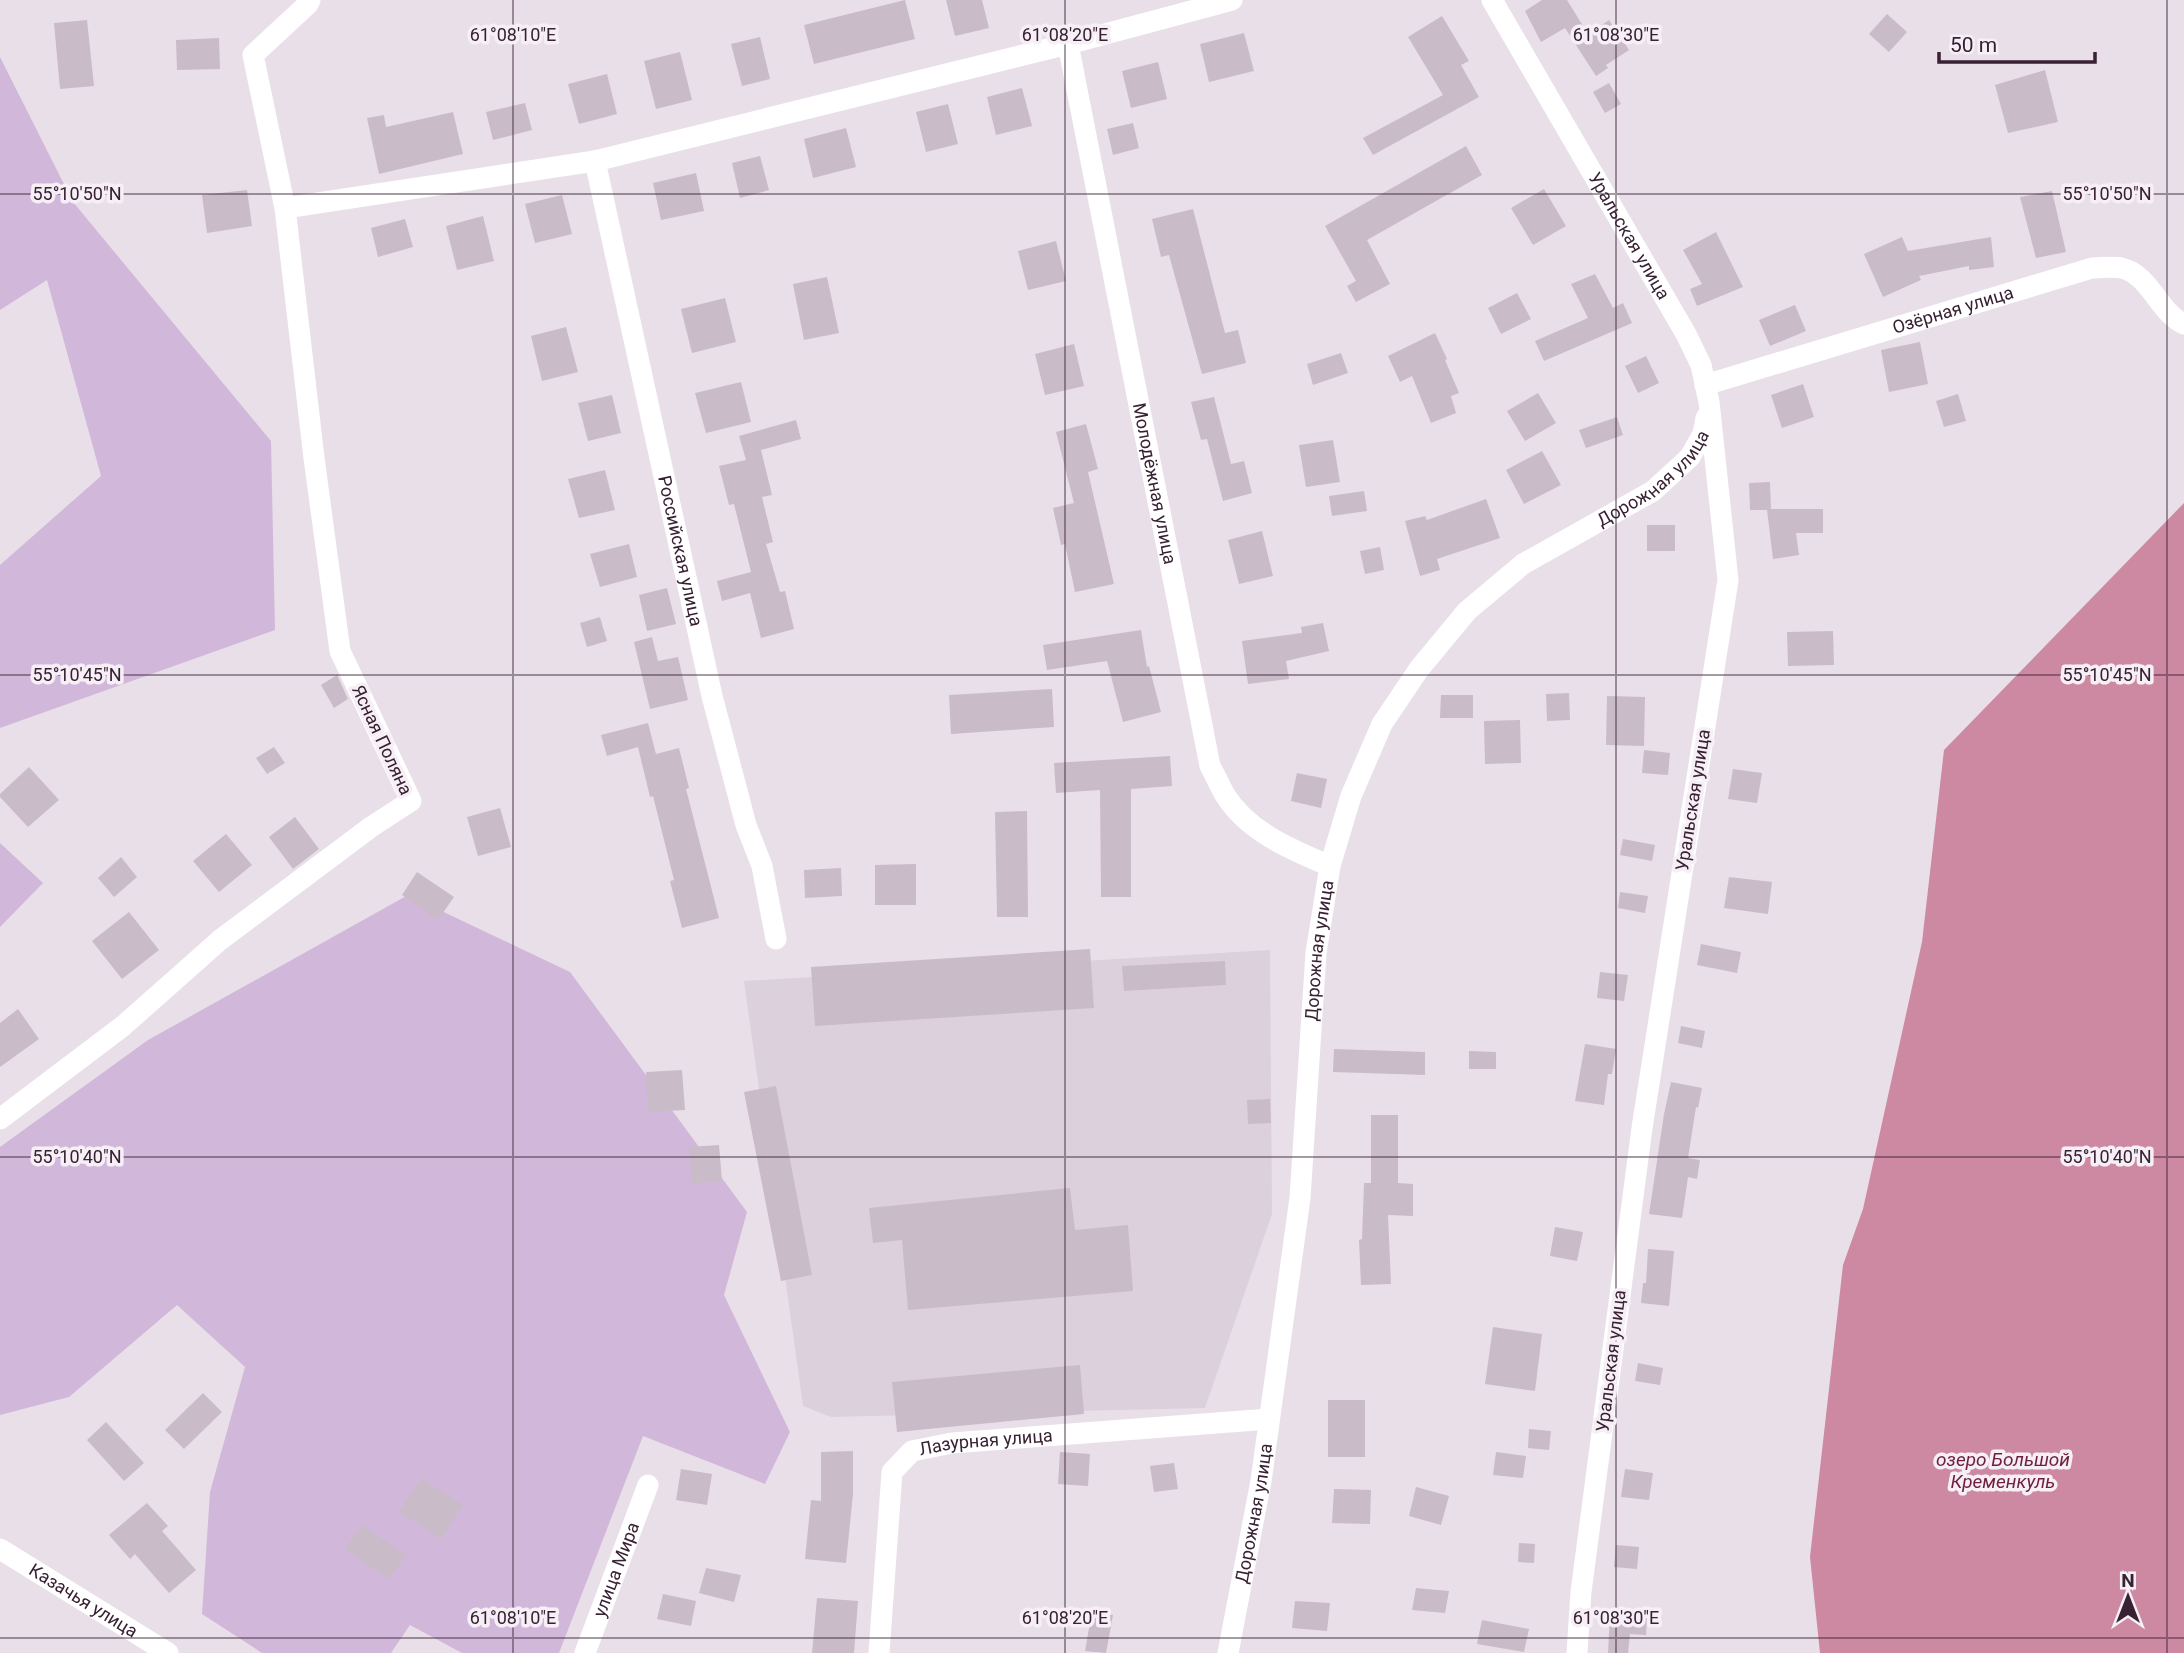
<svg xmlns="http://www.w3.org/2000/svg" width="2184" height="1653" font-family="Roboto,sans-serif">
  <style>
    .built { fill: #ddd0dd }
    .green { fill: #d1b8da }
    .water { fill: #cc89a1 }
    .building { fill: #cabbc8 }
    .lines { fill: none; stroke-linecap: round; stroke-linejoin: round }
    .minor { stroke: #fff; stroke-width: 21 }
    .ticks { fill: none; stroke: #382133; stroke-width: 2; stroke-opacity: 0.45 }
    .labels { text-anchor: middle; stroke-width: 7; stroke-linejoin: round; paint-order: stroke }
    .street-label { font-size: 18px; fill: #382133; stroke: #f6eff6 }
    .water-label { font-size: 19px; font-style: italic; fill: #701f3b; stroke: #f6eff6 }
    .ticks-label { font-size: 18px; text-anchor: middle; fill: #382133; stroke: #f6eff6; stroke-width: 7; stroke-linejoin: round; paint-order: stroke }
  </style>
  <rect width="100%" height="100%" fill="#e9dfe9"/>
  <!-- built -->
  <path class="built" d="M1270,950l2,264 -67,194 -374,9 -28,-11 -59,-425z"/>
  <!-- green -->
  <g class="green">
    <path d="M0,57l73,145 198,239 4,189 -275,98v-163l101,-89 -54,-196 -47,30z"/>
    <path d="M0,843l43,40 -43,44z"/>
    <path d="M408,895l162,77 177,240 -23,83 66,137 -25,52 -122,-48 -84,217h-97l-52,-28 -19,28h-129l-60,-39 8,-122 35,-125 -68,-62 -108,92 -69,18v-268l148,-107z"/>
  </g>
  <!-- water -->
  <path class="water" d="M2184,503v1150h-364l-10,-96 33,-292 20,-56 59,-267 22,-192z"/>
  <!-- building -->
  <g class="building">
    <path d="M905,0l10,39 -101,25 -10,-39z"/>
    <path d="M946,0h36l7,28 -34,8z"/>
    <path d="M1542,0h25l21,34 21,-14 20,30 -23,15 2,3 -12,8 -31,-48 -24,14 -16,-31z"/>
    <path d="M1887,14l20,18 -18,20 -20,-18z"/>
    <path d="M1442,16l27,45 -8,4 18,32 -106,58 -10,-17 80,-43 -35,-58z"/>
    <path d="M87,20l7,66 -34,3 -6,-66z"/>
    <path d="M1244,33l10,38 -45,11 -9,-38z"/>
    <path d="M760,37l10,42 -28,7 -11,-42z"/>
    <path d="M219,38l1,31 -43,1 -1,-30z"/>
    <path d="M680,52l12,48 -36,9 -12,-48z"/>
    <path d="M1158,62l9,37 -36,9 -9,-37z"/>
    <path d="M2045,70l13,52 -50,11 -13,-48z"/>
    <path d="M607,74l10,40 -38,10 -11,-40z"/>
    <path d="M1609,83l12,21 -16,9 -12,-21z"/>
    <path d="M1022,88l10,38 -36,9 -9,-38z"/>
    <path d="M525,103l7,27 -39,10 -7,-28z"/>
    <path d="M948,104l10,40 -32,8 -10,-40z"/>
    <path d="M453,112l10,42 -84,20 -12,-56 17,-3 2,12z"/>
    <path d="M1133,123l6,25 -26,7 -6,-26z"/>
    <path d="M846,128l10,39 -43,11 -9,-39z"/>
    <path d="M1466,146l16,29 -115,65 23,44 -34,18 -9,-16 9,-5 -31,-55z"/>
    <path d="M760,156l9,34 -29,8 -8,-35z"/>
    <path d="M696,173l8,38 -43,9 -8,-37z"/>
    <path d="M1544,189l22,37 -33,19 -22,-37z"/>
    <path d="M247,190l5,36 -45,7 -5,-38z"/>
    <path d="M2052,191l14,61 -30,6 -16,-61z"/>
    <path d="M562,195l10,39 -37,9 -10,-39z"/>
    <path d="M1193,209l32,124 13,-3 8,33 -44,11 -33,-119 -8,2 -9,-38z"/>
    <path d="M483,216l11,45 -37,9 -11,-44z"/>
    <path d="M405,219l8,28 -35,10 -7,-29z"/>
    <path d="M1716,232l27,55 -46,19 -7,-17 12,-5 -19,-34z"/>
    <path d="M1902,237l6,14 83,-14 3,30 -25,3v-4l-50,10 2,4 -38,17 -19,-43z"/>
    <path d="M1056,241l10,40 -38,9 -10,-39z"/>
    <path d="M1595,274l18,34 10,-5 9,20 -88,38 -9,-20 53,-23 -17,-34z"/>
    <path d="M827,277l12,56 -35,7 -11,-56z"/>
    <path d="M1517,293l14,26 -30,15 -13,-26z"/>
    <path d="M725,298l11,44 -44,11 -11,-44z"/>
    <path d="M1795,305l11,26 -36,15 -11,-26z"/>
    <path d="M566,327l12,45 -36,9 -11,-45z"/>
    <path d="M1435,333l12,26 -2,1 14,33 -8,3 5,17 -25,10 -19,-47 -12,6 -12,-26z"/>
    <path d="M1920,342l8,42 -39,8 -8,-42z"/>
    <path d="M1074,344l10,42 -39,9 -10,-41z"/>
    <path d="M1341,353l7,20 -35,12 -6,-21z"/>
    <path d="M1646,356l13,27 -21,10 -13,-27z"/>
    <path d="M741,382l10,40 -45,11 -11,-40z"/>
    <path d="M1803,384l11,33 -32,11 -11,-33z"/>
    <path d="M1538,393l18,30 -31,18 -18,-30z"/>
    <path d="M1958,394l8,27 -22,6 -8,-26z"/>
    <path d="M612,395l9,38 -33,8 -10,-38z"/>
    <path d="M1214,397l17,67 13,-3 8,32 -29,8 -16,-62 -6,1 -10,-38z"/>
    <path d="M1617,417l6,18 -37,13 -7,-18z"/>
    <path d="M796,420l5,19 -40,11 11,45 -10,2 11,45 -7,2 14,48 5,-1 9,38 -33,9 -11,-45 -28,8 -5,-20 34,-9 -17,-68 -5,1 -10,-39 27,-6 -7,-24z"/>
    <path d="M1086,424l12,45 -10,3 26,112 -39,8 -10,-48 -4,1 -8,-37 21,-5 -18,-71z"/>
    <path d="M1333,440l7,42 -34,5 -7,-42z"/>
    <path d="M1542,451l19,34 -37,19 -18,-34z"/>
    <path d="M605,470l10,40 -36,8 -11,-39z"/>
    <path d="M1770,482l1,27h52v24h-27l3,22 -26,4 -6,-49h-17l-1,-27z"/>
    <path d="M1364,491l3,20 -35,5 -3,-20z"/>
    <path d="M1486,499l14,39 -63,21 3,11 -20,6 -15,-55 20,-5 2,4z"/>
    <rect x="1647" y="525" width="28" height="26"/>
    <path d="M1262,531l11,45 -34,8 -11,-44z"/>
    <path d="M629,544l8,33 -37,10 -10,-33z"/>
    <path d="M1380,547l4,23 -19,4 -5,-23z"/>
    <path d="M667,588l9,36 -29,7 -8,-36z"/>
    <path d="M600,617l7,24 -20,6 -7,-24z"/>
    <path d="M1323,623l6,28 -43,10 3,18 -41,5 -6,-43 60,-8 -1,-6z"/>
    <path d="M1141,630l6,37 2,-1 12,46 -38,10 -16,-61 -60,9 -4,-25z"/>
    <path d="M1833,631l1,34 -46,1 -1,-34z"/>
    <path d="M652,637l6,24 20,-4 10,43 -38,9 -16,-67z"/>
    <path d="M337,675l11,24 -14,9 -13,-23z"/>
    <path d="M1052,689l2,38 -103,7 -2,-39z"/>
    <path d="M1569,693l1,27 -23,1 -1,-27z"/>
    <path d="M1441,695h32v23h-33z"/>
    <path d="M1607,696l38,1 -1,49 -38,-1z"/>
    <path d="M1520,720l1,43 -36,1 -1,-43z"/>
    <path d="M648,723l8,31 23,-6 10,40 -3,1 33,129 -37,10 -12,-47 4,-1 -21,-84 -3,1 -12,-50 -31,9 -6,-21z"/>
    <path d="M274,747l11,16 -18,11 -11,-16z"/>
    <path d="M1644,750l26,3 -2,22 -26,-2z"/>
    <path d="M1170,756l2,30 -41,3v108h-30l-1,-107 -44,3 -2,-30z"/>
    <path d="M29,767l30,33 -31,27 -28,-30v-3z"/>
    <path d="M1733,769l29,4 -5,30 -29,-4z"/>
    <path d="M1297,773l30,6 -6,29 -30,-7z"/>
    <path d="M500,808l11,39 -33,9 -11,-39z"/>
    <path d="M1027,811l1,106h-31l-2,-105z"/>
    <path d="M295,817l24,32 -26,20 -24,-32z"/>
    <path d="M226,834l26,31 -33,27 -26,-31z"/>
    <path d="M1623,839l32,6 -3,16 -32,-6z"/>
    <path d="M121,857l16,20 -23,20 -16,-19z"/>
    <path d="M916,864v41h-41v-40z"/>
    <path d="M841,868l1,28 -37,2 -1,-28z"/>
    <path d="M417,872l37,25 -16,23 -36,-25z"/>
    <path d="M1729,877l43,5 -4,32 -44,-6z"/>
    <path d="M1620,892l28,4 -3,17 -27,-5z"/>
    <path d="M129,912l30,38 -37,29 -30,-38z"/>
    <path d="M1701,944l40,8 -4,21 -40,-8z"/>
    <path d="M1090,949l4,59 -279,18 -4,-59z"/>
    <path d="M1225,961l1,24 -102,6 -2,-25z"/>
    <path d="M1600,972l28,3 -4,26 -27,-3z"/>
    <path d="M18,1009l21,30 -39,28v-44z"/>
    <path d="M1681,1026l24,5 -3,17 -24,-5z"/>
    <path d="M1585,1044l31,5 -4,25h-4l-4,31 -29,-4z"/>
    <path d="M1334,1049l91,3v23l-92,-3z"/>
    <path d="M1469,1051l27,1v17h-27z"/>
    <path d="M682,1070l3,40 -37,2 -2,-40z"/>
    <path d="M1671,1082l31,6 -4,20 -2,-1 -8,51 12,2 -3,19 -9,-2 -6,41 -33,-4 15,-100z"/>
    <path d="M776,1086l36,189 -31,6 -37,-189z"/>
    <path d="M1270,1099l1,24 -23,1 -1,-24z"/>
    <path d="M1371,1115h27v68l15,1v32l-25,-1 3,69 -30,1 -2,-45 3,-1 2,-56h7z"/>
    <path d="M719,1145l3,36 -30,3 -3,-37z"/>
    <path d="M1070,1188l5,42 53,-5 5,66 -225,19 -6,-70 -29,3 -4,-35z"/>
    <path d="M1555,1227l28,5 -6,29 -27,-5z"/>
    <path d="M1648,1249l26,2 -5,55 -28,-3 2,-20h3z"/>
    <path d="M1493,1327l49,7 -7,57 -50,-7z"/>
    <path d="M1638,1363l25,5 -3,17 -25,-4z"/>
    <path d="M1080,1365l4,49 -187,18 -5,-50z"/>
    <path d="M203,1393l19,19 -38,37 -19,-19z"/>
    <rect x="1328" y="1400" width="37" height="57"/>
    <path d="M106,1422l38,41 -20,18 -37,-41z"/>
    <path d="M1529,1429l22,2 -2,19 -21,-2z"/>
    <path d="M853,1451v43l-7,69 -41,-4 6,-59 10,1v-49z"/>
    <path d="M1060,1452l30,2 -2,32 -30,-2z"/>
    <path d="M1496,1452l30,4 -3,22 -30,-3z"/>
    <path d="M1174,1463l4,26 -24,3 -4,-26z"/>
    <path d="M681,1469l31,5 -5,31 -31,-5z"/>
    <path d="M1625,1469l28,4 -4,27 -28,-3z"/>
    <path d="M421,1478l42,27 -22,34 -42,-27z"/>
    <path d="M1416,1487l33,9 -8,29 -32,-9z"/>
    <path d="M1334,1489l37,1 -1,34 -38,-1z"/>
    <path d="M147,1503l21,23 -6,5 34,39 -27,23 -34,-39 -5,5 -21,-24z"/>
    <path d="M362,1525l44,30 -17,24 -44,-29z"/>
    <path d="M1519,1543l16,1 -1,19 -16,-1z"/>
    <path d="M1616,1545l23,2 -2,22 -23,-2z"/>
    <path d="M706,1568l35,7 -7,27 -35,-9z"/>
    <path d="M1416,1588l33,3 -4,22 -33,-3z"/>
    <path d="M663,1594l33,7 -5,25 -34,-7z"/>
    <path d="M817,1598l41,3 -4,52h-42z"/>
    <path d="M1295,1601l35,2 -3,28 -35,-3z"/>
    <path d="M1092,1611l21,4 -7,38 -21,-2z"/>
    <path d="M1610,1613l37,2 -1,20 -16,-1 -2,19h-20z"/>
    <path d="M1482,1620l47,9 -5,23 -47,-8z"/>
  </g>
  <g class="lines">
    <!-- minor -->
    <g class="minor">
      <path id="s1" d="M1492,0l194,334 15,31 8,37 19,178 -86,548 -61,464 -4,61"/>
      <path id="s2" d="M1068,44l142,722c5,9 10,20 15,29 23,37 67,55 105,71"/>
      <path id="s3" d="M595,161l117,535 34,129 16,41 14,73"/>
      <path d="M285,208l310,-47 473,-117 164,-44"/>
      <path id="s4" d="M1705,385l387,-117c9,0 21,-2 29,0 29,6 37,44 63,56"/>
      <path d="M0,1119l123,-93 97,-86 151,-113 40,-26 -71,-150 -26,-193 -29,-250 -32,-153 55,-51 2,-4"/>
      <path id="s5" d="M0,1549l168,104"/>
      <path id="s6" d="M585,1653l63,-168"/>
      <path id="s7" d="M879,1653l13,-181 20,-21 40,-8 317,-24"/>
      <path id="s8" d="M1228,1653l33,-172 39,-283 16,-245 14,-87 21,-70 31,-72 37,-55 48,-58 56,-47 130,-73 37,-34 13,-23 3,-16"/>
    </g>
  </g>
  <!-- ticks -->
  <path class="ticks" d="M513,0v1653M1065,0v1653M1616,0v1653M2167,0v1653M0,194h2184M0,675h2184M0,1157h2184M0,1638h2184"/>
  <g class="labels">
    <!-- street labels -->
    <g class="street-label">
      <text dy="6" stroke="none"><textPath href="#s1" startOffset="273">Уральская улица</textPath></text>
      <text dy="6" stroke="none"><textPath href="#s4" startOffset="259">Озёрная улица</textPath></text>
      <text dy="6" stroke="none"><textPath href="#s8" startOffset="1318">Дорожная улица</textPath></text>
      <text dy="6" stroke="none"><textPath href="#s2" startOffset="448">Молодёжная улица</textPath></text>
      <text dy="6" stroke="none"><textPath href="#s3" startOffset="399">Российская улица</textPath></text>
      <text transform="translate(382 740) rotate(65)" y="6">Ясная Поляна</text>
      <text transform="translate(1693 800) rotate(-81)" y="6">Уральская улица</text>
      <text dy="6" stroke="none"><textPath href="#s8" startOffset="709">Дорожная улица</textPath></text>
      <text transform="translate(1611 1361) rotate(-83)" y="6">Уральская улица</text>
      <text dy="6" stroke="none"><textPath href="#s7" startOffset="285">Лазурная улица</textPath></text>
      <text dy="6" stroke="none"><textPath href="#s8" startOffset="142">Дорожная улица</textPath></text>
      <text dy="6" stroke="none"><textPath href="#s6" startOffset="89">улица Мира</textPath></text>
      <text dy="6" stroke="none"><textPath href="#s5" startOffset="98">Казачья улица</textPath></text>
    </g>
    <!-- water labels -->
    <g class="water-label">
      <text x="2003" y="1466">озеро Большой<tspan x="2003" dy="22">Кременкуль</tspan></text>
    </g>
  </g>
  <g class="ticks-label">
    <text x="513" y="41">61°08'10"E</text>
    <text x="1065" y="41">61°08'20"E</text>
    <text x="1616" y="41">61°08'30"E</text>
    <text x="77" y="200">55°10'50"N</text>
    <text x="2107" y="200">55°10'50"N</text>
    <text x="77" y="681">55°10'45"N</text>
    <text x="2107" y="681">55°10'45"N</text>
    <text x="77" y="1163">55°10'40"N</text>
    <text x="2107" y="1163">55°10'40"N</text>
    <text x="513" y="1624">61°08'10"E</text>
    <text x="1065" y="1624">61°08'20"E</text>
    <text x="1616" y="1624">61°08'30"E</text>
  </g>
  <!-- north arrow -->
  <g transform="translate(2128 1597)" stroke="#f6eff6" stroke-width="5" paint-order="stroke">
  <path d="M0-5L12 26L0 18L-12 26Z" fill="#382133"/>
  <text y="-10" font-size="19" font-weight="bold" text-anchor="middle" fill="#382133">N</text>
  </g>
  <!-- scale -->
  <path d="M1939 52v10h156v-10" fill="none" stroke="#382133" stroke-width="3.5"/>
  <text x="1950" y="52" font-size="21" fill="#382133" stroke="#f6eff6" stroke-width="5" paint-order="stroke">50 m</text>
</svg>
